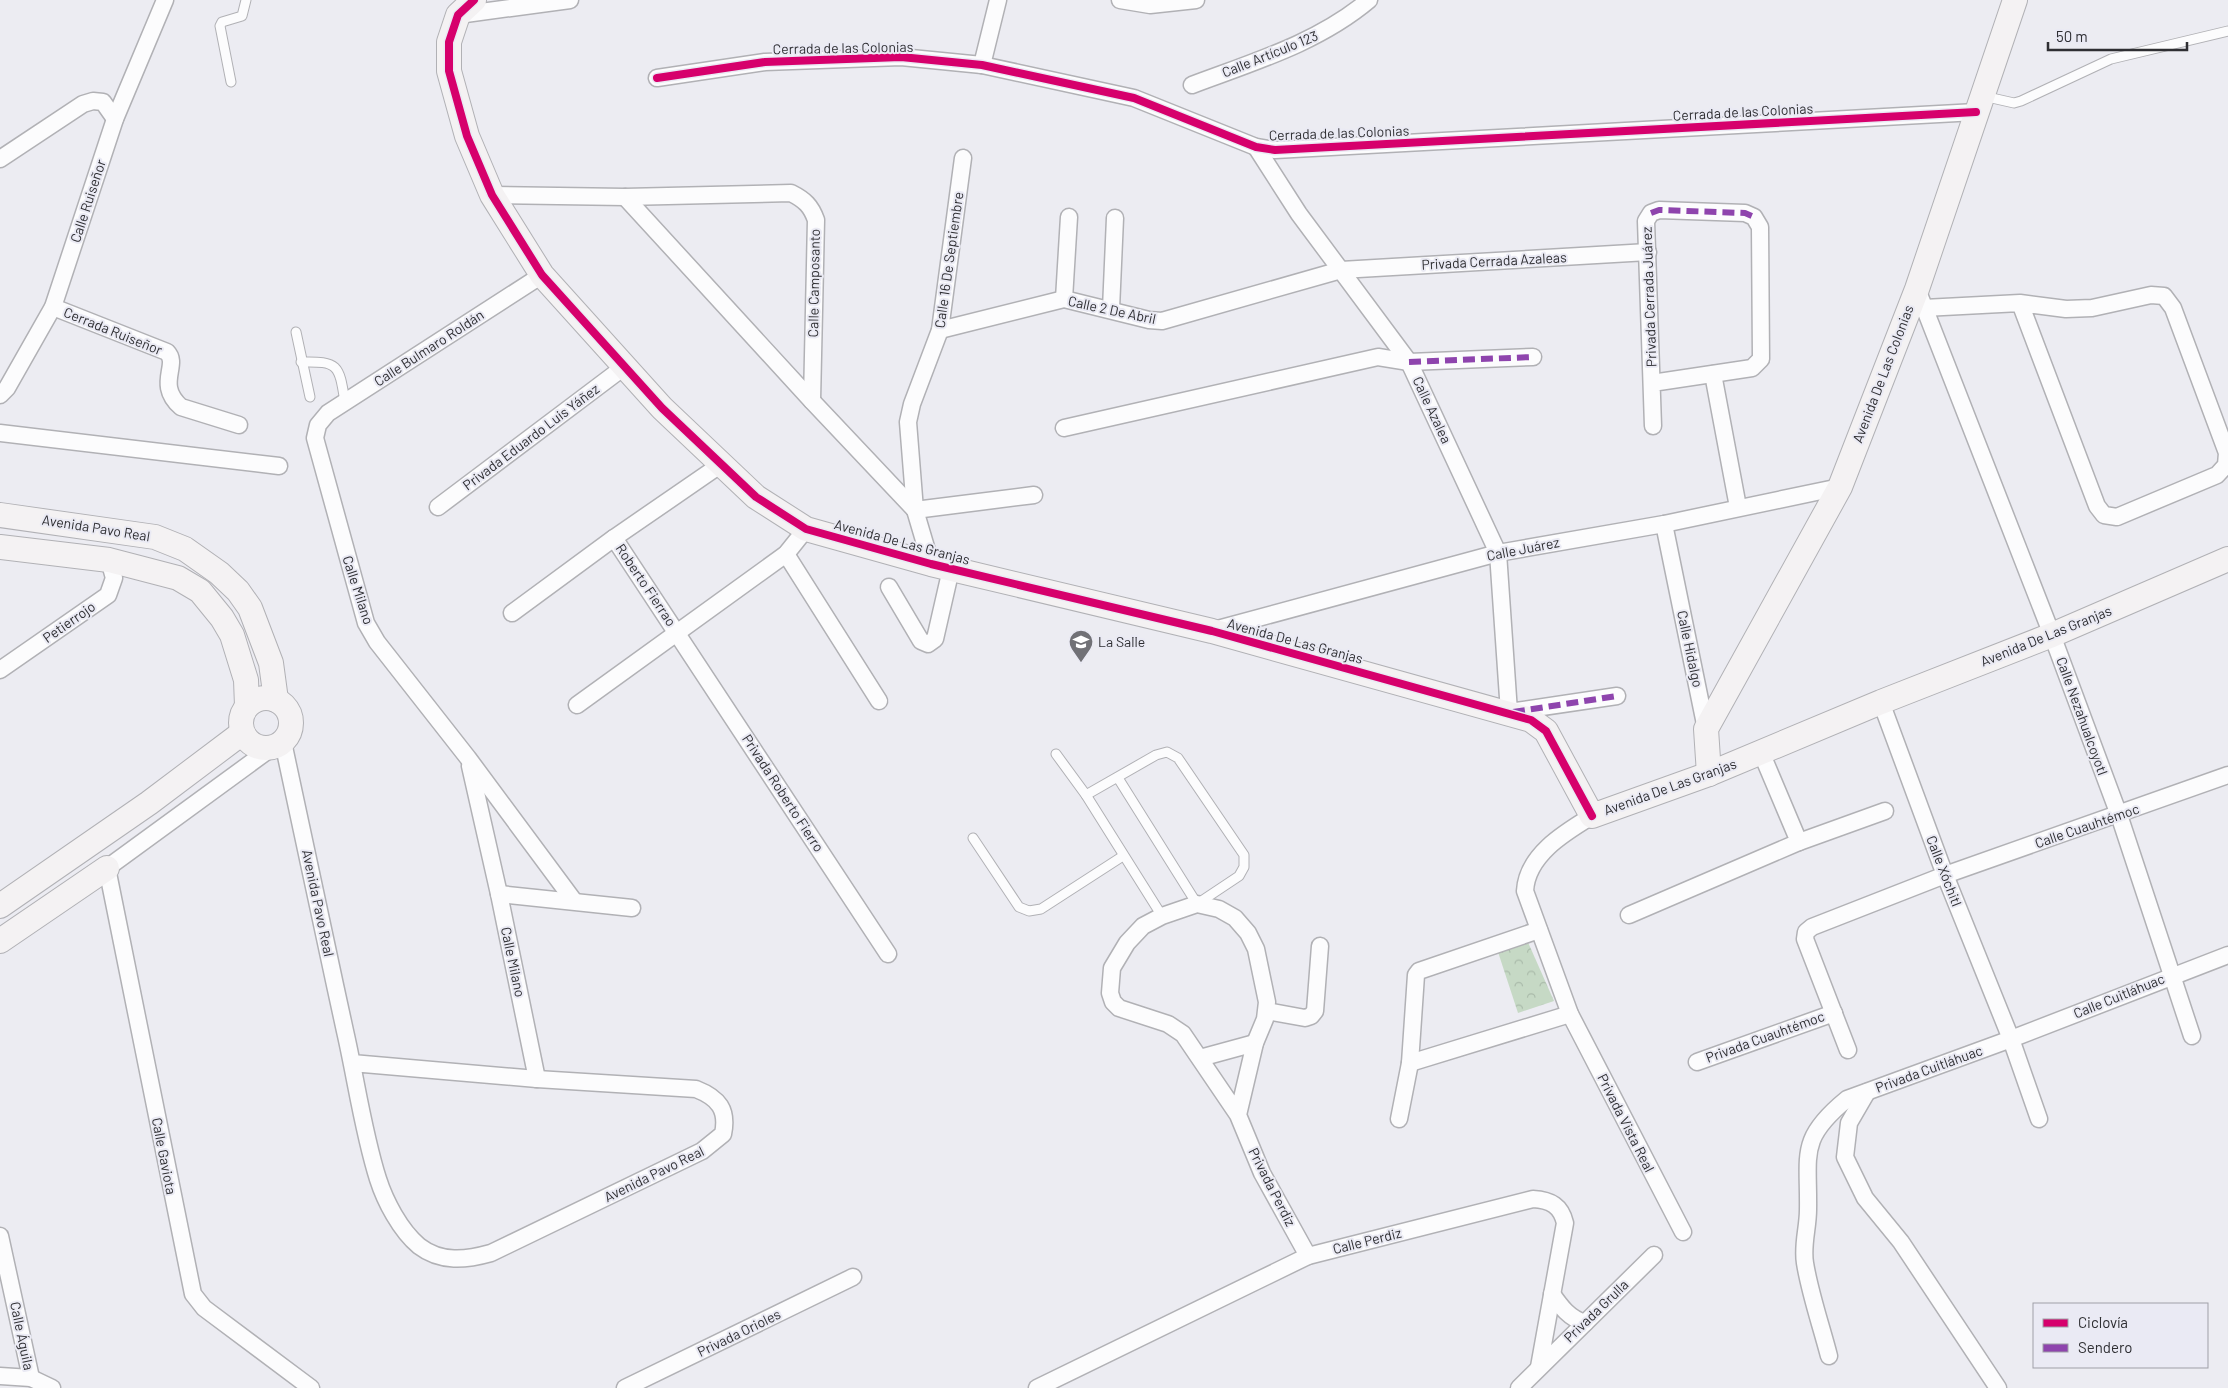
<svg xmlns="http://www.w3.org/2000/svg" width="2228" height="1388" font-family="Barlow,sans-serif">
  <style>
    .park { fill: url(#park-crowns) }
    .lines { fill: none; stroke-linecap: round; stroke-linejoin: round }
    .lane-casing { stroke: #b1b1b5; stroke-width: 11 }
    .street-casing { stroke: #b1b1b5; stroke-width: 19 }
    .secondary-casing { stroke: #b1b1b5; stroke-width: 26 }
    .lane { stroke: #fcfcfd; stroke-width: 9 }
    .street { stroke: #fcfcfd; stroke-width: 16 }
    .secondary { stroke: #f4f2f3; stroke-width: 24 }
    .quiet { stroke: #8e44ad; stroke-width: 6; stroke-dasharray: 12 6; stroke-linecap: butt }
    .cycleway-casing { stroke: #eaeaf4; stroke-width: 11 }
    .cycleway { stroke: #d6006c; stroke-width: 8 }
    .labels { text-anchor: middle; stroke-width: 4; stroke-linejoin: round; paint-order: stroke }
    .street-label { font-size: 14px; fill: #2f2f33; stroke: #eaeaf4 }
    .poi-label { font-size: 14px; fill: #2f2f33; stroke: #eaeaf4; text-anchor: start }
  </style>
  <defs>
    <pattern id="park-crowns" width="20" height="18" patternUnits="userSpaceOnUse" patternTransform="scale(1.25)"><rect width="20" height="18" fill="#c6d9c5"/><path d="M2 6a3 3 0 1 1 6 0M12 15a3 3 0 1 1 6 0" fill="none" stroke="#aba"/></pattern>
  </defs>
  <rect width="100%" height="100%" fill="#ececf2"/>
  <!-- park -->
  <path class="park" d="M1527,940l27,61 -36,12 -21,-64z"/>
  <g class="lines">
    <defs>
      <g id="lane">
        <path d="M231,82l-11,-56 2,-4 20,-6 4,-16"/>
        <path d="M1983,96l31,7 7,-2 90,-42 117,-28"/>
        <path d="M296,332l14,65"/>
        <path d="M301,362c38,-1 38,3 44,40"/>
        <path d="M1056,754l30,41 76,121"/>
        <path d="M1086,795l70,-40 11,-3 11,6 66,97v12l-5,9 -42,28 -79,-126"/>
        <path d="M973,838l46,69 10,4 12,-2 82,-53"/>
      </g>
      <g id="street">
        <path d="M1120,0l30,5 46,-5"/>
        <path d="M458,15l112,-15"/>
        <path d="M982,65l16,-65"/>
        <path d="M657,78l108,-16 136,-5 81,8 152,33 122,49 19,3 701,-38"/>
        <path d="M1192,85c61,-23 126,-42 177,-85"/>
        <path d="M1256,147l43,67 110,148 89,191 11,159 108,-16"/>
        <path d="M0,159l83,-55 10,-3 10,1 12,17"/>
        <path d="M492,195l133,2 166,-4c14,7 20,13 25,27l-4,181"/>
        <path d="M625,197l187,204 103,109 119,-15"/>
        <path d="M542,275l-214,138 -10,12 -3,13 51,185 11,19 91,116 106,143"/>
        <path d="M1917,289l135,346 67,180 73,221"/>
        <path d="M1064,299l5,-82"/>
        <path d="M53,307l114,45c13,13 -12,32 14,55l58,18"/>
        <path d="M1924,308l96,-5 46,6 26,-1 59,-13 13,1 9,12 54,145 -1,12 -9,10 -100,42 -13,-2 -7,-9 -77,-203"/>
        <path d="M1111,309l4,-91"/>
        <path d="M940,330l124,-31 85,21 13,1 179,-51 307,-18"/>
        <path d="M1713,374l25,133"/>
        <path d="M1652,383l100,-15 9,-9 -1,-132 -6,-10 -9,-4 -86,-3 -8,3 -5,8 7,205"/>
        <path d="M0,395l7,-7 46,-81 62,-188 50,-119"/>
        <path d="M1064,428l314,-71 31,5 124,-5"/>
        <path d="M0,433l279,33"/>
        <path d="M438,507l186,-140"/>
        <path d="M1664,524l42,205"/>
        <path d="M614,538l274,416"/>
        <path d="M786,554l93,147"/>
        <path d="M931,564l-16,-54 -7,-88 4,-18 28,-74 23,-172"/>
        <path d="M889,587l32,54 7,3 7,-5 16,-70"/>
        <path d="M512,613l102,-75 106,-73"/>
        <path d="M1214,630l284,-77 166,-29 176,-37"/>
        <path d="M0,670l108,-75 6,-17 -5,-18"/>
        <path d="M1881,702l64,173 66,164 28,80"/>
        <path d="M577,705l209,-151 20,-25"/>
        <path d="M283,742c21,97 41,193 62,289 11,48 18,101 33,148 7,22 22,51 41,67 22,17 47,14 72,7l211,-102 21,-17c5,-24 -4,-36 -27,-45l-159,-10 -185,-16"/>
        <path d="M270,749l-163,119 86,426 11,14 107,80"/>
        <path d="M470,766l29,128 38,185"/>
        <path d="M1592,816c-28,17 -65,39 -67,75l45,123 113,218"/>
        <path d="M1799,842l86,-31"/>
        <path d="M499,894l133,14"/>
        <path d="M1629,915l170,-73 -38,-90"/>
        <path d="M1267,1011l38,7 6,-2 4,-5 5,-65"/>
        <path d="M1848,1050l-43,-111 1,-7 6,-5 133,-52 283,-100"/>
        <path d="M1200,1058l55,-15"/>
        <path d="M1697,1062l137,-49"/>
        <path d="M1410,1063l160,-49"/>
        <path d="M1867,1092l-18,31 -4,34 20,41 36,44 97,146"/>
        <path d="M1238,1115l17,-72 10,-24 2,-17 -11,-53 -8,-16 -13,-15 -16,-9 -22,-5 -35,12 -19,10 -16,17 -15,25 -2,25 3,9 6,6 49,16 15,10 55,81 24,58 46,83"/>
        <path d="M1399,1119l11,-56 6,-88 3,-4 120,-41"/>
        <path d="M0,1236l31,142"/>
        <path d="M1552,1294c9,13 17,24 33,29"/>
        <path d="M1829,1356c-8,-31 -19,-62 -24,-93 -3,-18 3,-35 3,-53 1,-56 -10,-71 39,-111l164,-60 217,-84"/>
        <path d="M0,1376l31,2 21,10"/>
        <path d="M625,1388l228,-111"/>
        <path d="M1037,1388l271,-132 225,-57c18,1 28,7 32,24l-26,144"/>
        <path d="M1519,1388l135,-133"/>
      </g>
      <g id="secondary">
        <path d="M474,0l-16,15 -9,27v29l18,65 25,59 50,80 120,133 94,89 50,32 125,35 281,67 319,89 15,11 46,85 117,-42 172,-72 171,-67 176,-76"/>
        <path d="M0,515l155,22 30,12 34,24 19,18 12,17 21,55 5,37"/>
        <path d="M0,547l109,13 69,18 22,13 22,27 10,17 14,45 1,26"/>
        <circle cx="266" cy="723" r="25"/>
        <path d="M1709,774l-3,-45 134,-242 77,-198 98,-289"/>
        <path d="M0,906l149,-103 93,-70"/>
        <path d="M0,941l107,-73"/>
      </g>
    </defs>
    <!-- lane casing -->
    <use href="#lane" class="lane-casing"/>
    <!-- street casing -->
    <use href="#street" class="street-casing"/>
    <!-- secondary casing -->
    <use href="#secondary" class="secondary-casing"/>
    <!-- lane -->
    <use href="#lane" class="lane"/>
    <!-- street -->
    <use href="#street" class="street"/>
    <!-- secondary -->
    <use href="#secondary" class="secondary"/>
    <!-- quiet -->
    <g class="quiet">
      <path d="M1651,213l8,-3 86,3 9,4"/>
      <path d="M1409,362l124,-5"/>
      <path d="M1513,712l104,-16"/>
    </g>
    <defs>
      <g id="cycleway">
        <path d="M474,0l-16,15 -9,27v29l18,65 25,59 50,80 120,133 94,89 50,32 125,35 281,67 319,89 15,11 46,85"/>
        <path d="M657,78l108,-16 136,-5 81,8 152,33 122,49 19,3 701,-38"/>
      </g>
    </defs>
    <!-- cycleway casing -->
    <use href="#cycleway" class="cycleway-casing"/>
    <!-- cycleway -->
    <use href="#cycleway" class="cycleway"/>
  </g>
  <!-- icons -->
  <defs>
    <symbol id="school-pin" viewBox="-11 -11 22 30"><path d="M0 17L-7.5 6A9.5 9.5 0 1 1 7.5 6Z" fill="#717176" stroke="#eaeaf4"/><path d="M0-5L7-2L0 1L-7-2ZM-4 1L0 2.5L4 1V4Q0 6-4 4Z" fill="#fff"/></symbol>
  </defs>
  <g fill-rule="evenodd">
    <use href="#school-pin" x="1067" y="628" width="28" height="38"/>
  </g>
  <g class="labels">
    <!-- street labels -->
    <g class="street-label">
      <text transform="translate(843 48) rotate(-1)" y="5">Cerrada de las Colonias</text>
      <text transform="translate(1270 54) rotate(-22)" y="5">Calle Artículo 123</text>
      <text transform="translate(1743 112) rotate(-3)" y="5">Cerrada de las Colonias</text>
      <text transform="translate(1339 133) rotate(-2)" y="5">Cerrada de las Colonias</text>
      <text transform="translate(88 201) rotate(-72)" y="5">Calle Ruiseñor</text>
      <text transform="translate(949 260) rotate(-82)" y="5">Calle 16 De Septiembre</text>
      <text transform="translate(1494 261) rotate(-3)" y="5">Privada Cerrada Azaleas</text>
      <text transform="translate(814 283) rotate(-89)" y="5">Calle Camposanto</text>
      <text transform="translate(1649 297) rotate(-92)" y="5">Privada Cerrada Juárez</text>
      <text transform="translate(1112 310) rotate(12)" y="5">Calle 2 De Abril</text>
      <text transform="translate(113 331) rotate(22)" y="5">Cerrada Ruiseñor</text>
      <text transform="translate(429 348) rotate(-33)" y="5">Calle Bulmaro Roldán</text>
      <text transform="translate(1883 374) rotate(-69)" y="5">Avenida De Las Colonias</text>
      <text transform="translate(1432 410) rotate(65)" y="5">Calle Azalea</text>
      <text transform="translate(531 437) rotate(-37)" y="5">Privada Eduardo Luis Yáñez</text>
      <text transform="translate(96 528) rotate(9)" y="5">Avenida Pavo Real</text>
      <text transform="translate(902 542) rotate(15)" y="5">Avenida De Las Granjas</text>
      <text transform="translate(1523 549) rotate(-11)" y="5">Calle Juárez</text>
      <text transform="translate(646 585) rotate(56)" y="5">Roberto Fierrao</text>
      <text transform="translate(358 590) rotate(72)" y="5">Calle Milano</text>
      <text transform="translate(69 622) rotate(-35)" y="5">Petierrojo</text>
      <text transform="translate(2046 636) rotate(-22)" y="5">Avenida De Las Granjas</text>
      <text transform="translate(1295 641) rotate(15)" y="5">Avenida De Las Granjas</text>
      <text transform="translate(1690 649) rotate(78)" y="5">Calle Hidalgo</text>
      <text transform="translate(2082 716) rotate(70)" y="5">Calle Nezahualcoyotl</text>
      <text transform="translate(1670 787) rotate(-20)" y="5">Avenida De Las Granjas</text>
      <text transform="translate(783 793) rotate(57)" y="5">Privada Roberto Fierro</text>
      <text transform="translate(2087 826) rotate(-19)" y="5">Calle Cuauhtémoc</text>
      <text transform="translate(1944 871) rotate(69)" y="5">Calle Xóchitl</text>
      <text transform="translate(318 903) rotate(78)" y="5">Avenida Pavo Real</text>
      <text transform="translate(513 962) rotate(78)" y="5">Calle Milano</text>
      <text transform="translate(2119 996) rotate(-22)" y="5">Calle Cuitláhuac</text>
      <text transform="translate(1765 1037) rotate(-20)" y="5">Privada Cuauhtémoc</text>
      <text transform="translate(1929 1069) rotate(-20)" y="5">Privada Cuitláhuac</text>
      <text transform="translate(1626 1123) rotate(63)" y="5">Privada Vista Real</text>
      <text transform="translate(164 1156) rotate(79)" y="5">Calle Gaviota</text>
      <text transform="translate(654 1174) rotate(-26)" y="5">Avenida Pavo Real</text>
      <text transform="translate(1272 1187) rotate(63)" y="5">Privada Perdiz</text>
      <text transform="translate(1367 1241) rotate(-14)" y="5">Calle Perdiz</text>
      <text transform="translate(1596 1311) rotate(-44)" y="5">Privada Grulla</text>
      <text transform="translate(739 1333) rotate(-26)" y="5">Privada Orioles</text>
      <text transform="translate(22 1336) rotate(78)" y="5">Calle Águila</text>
    </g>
    <!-- poi labels -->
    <g class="poi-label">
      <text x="1098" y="647">La Salle</text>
    </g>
  </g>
  <!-- legend -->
  <rect x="2033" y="1303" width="175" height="65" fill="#eaeaf4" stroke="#9f9fa7"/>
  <rect x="2043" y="1319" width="25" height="8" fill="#d6006c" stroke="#9f9fa7"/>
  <text x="2078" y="1328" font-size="15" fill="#2f2f33">Ciclovía</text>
  <rect x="2043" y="1344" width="25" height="8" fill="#8e44ad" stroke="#9f9fa7"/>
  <text x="2078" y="1353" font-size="15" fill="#2f2f33">Sendero</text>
  <!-- scale -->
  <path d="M2048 42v8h139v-8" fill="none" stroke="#2f2f33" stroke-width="2.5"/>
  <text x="2056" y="42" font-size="15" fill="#2f2f33" stroke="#eaeaf4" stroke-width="4" paint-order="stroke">50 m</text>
</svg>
